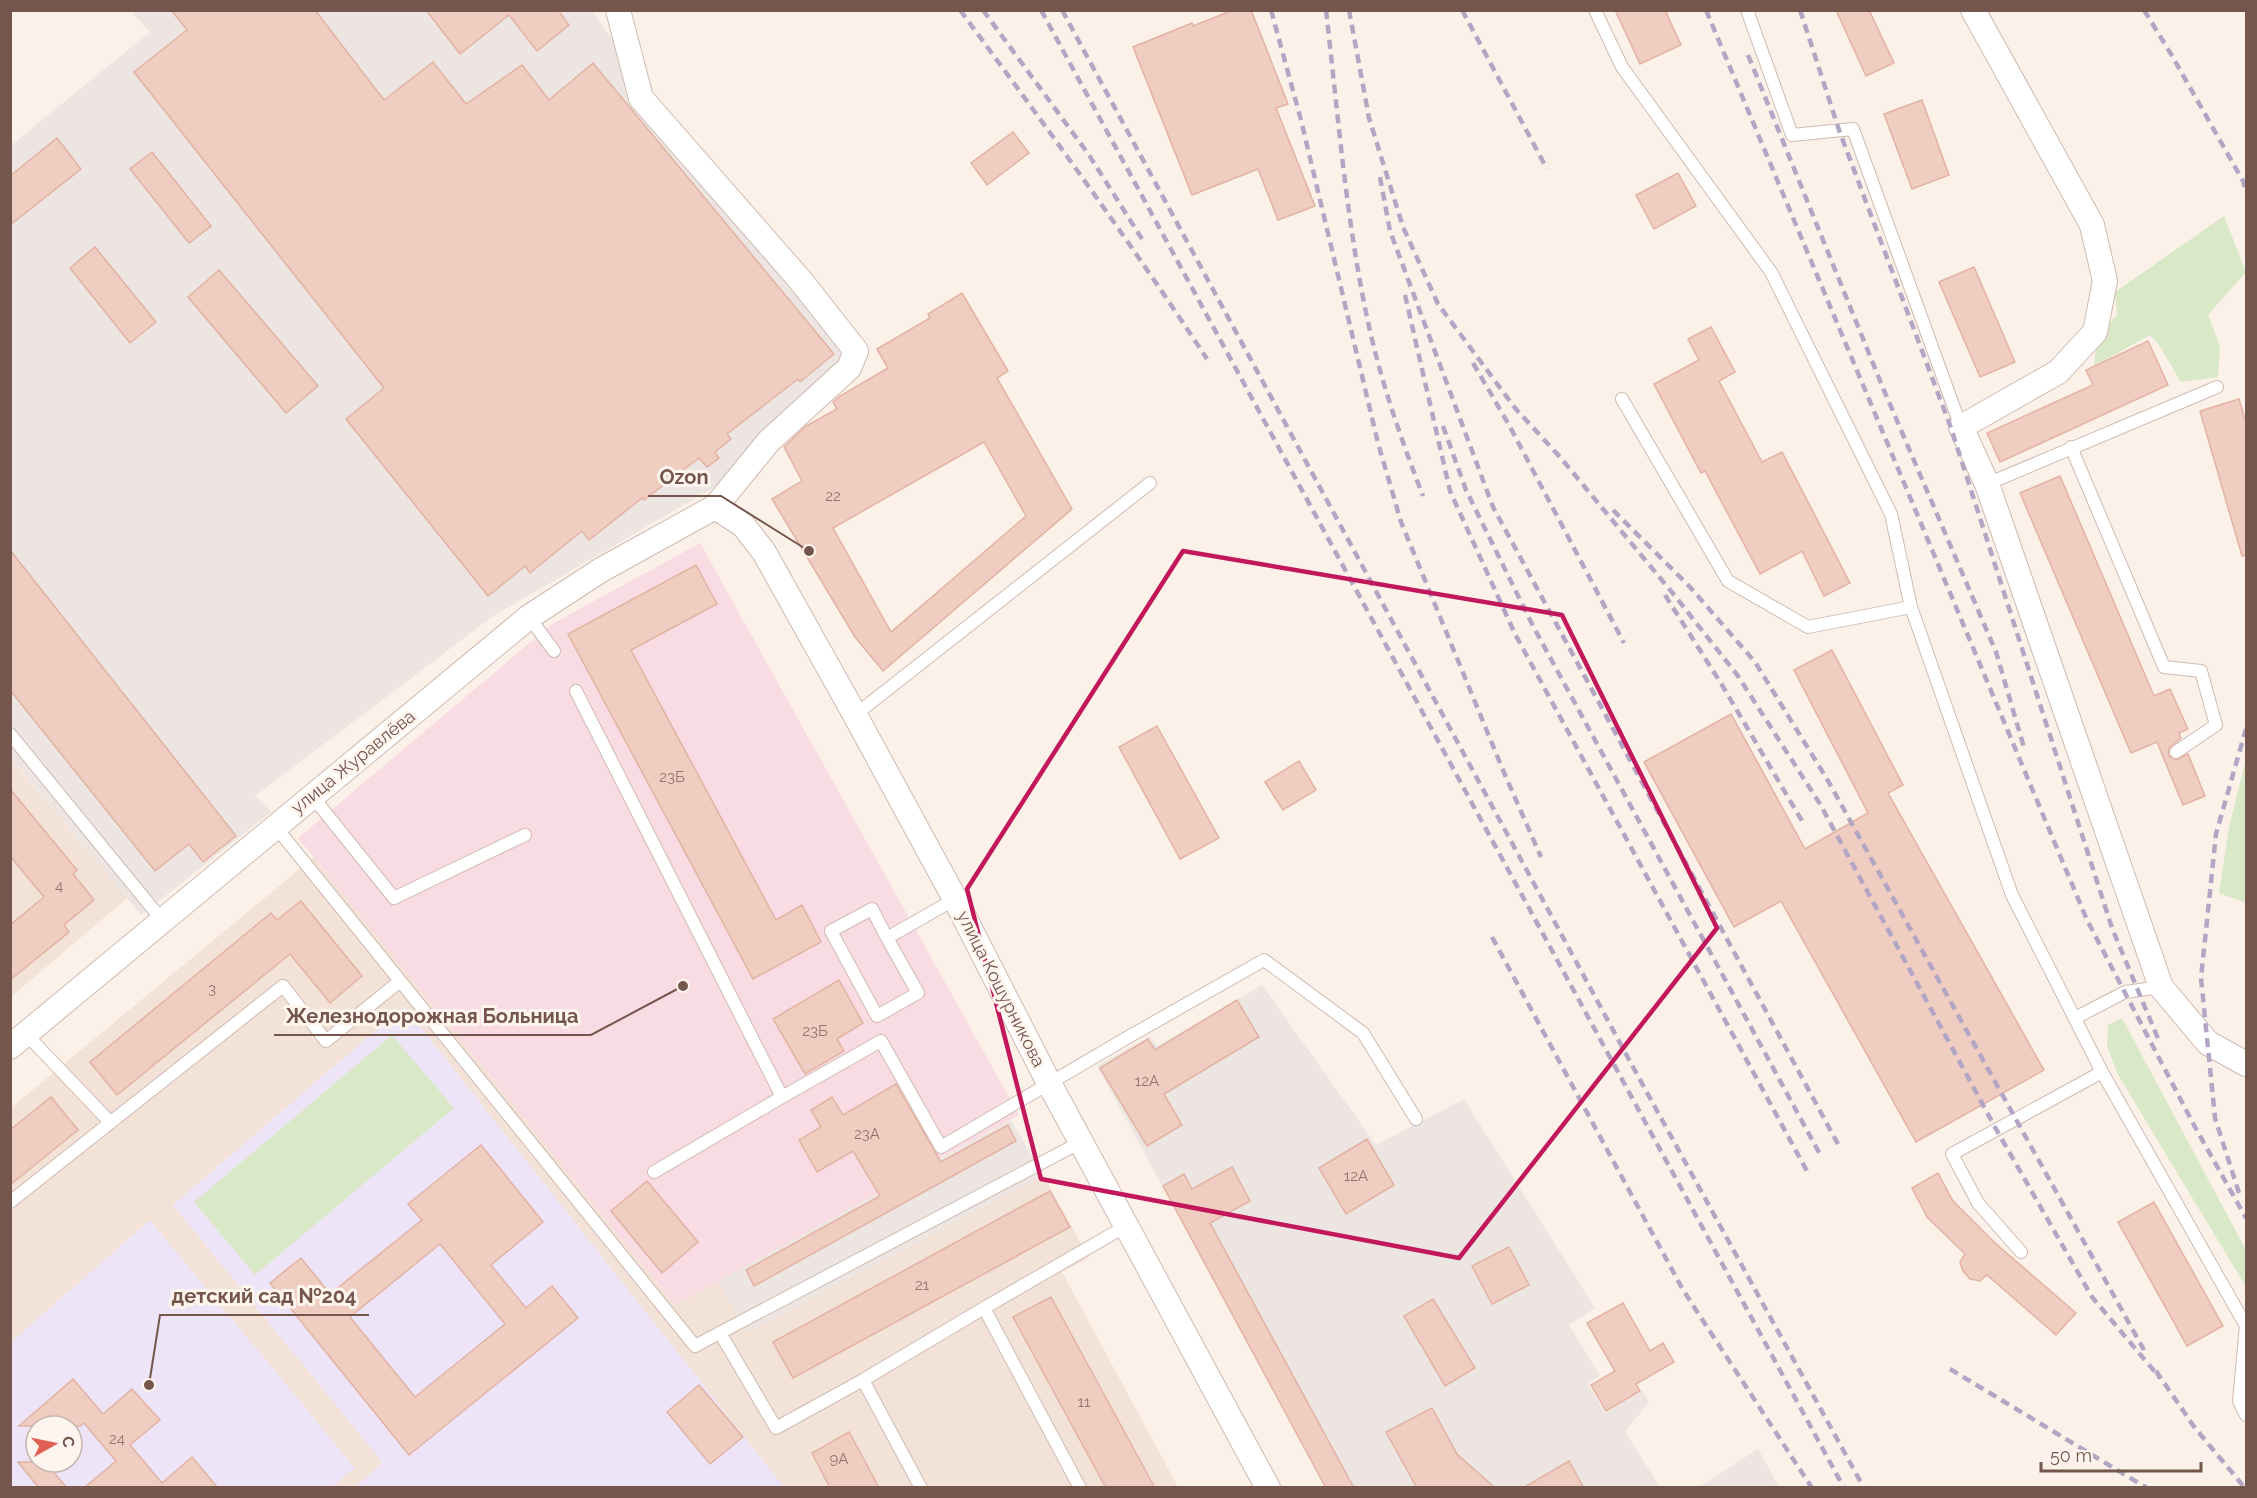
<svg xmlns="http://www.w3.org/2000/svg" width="2257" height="1498" font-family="Raleway,sans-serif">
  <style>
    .residential { fill: #f3e2d7 }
    .industrial { fill: #ece5e1 }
    .education { fill: #eee4f8; fill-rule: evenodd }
    .medical { fill: #f9dce3 }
    .green { fill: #d9e9c7 }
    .building { fill: #f0cdc1; stroke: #e2b2a2; stroke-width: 1.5; fill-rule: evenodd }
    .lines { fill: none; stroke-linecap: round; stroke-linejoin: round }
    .service-casing { stroke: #cfbab1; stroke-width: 14 }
    .minor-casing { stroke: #cfbab1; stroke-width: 26 }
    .service { stroke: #fff; stroke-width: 12 }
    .minor { stroke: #fff; stroke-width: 24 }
    .rail { stroke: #b3a6c5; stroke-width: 4.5; stroke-dasharray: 9 6; stroke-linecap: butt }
    .marked { fill: none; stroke: #c2185b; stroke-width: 4.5; stroke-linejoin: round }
    .labels { text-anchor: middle; stroke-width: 6; stroke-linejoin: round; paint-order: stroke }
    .number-label { font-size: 15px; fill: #94746a }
    .street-label { font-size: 18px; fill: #75564d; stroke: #fef6ee }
    .leader { fill: none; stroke: #75564d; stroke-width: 2 }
    .callout-dot { fill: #75564d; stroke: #fef6ee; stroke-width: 2 }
    .callout-label { font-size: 20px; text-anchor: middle; font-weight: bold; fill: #75564d; stroke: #fef6ee; stroke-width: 6; stroke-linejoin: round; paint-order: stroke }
  </style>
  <rect width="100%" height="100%" fill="#fcf1e8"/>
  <!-- residential -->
  <g class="residential">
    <path d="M10,758l117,140 -116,99h-1z"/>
    <path d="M314,857l361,448 43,-24 30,51 295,-157 46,83 -27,14 116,215h-394l-381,-480 -230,198 211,258 -29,24h-23l23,-19 -344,-125v-235z"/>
  </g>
  <!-- industrial -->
  <g class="industrial">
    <path d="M131,11h461l254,344 -125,128 -229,134 -237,179 16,16 -130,103 -130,-157 -1,-612 140,-114z"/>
    <path d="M1262,985l114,160 88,-46 131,209 -26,17 31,51 -12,8 17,29 37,-22 7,11 -24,30 35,55h-334l-229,-421 53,-30 7,10z"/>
    <path d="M1011,1120l32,55 -295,157 -30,-51z"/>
    <path d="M1758,1449l21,38h-80z"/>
  </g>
  <!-- education -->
  <g class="education">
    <path d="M404,1006l22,28 358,453h-429l28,-24 -210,-258z"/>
    <path d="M150,1220l205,248 -23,19h-321l-1,-144zM36,1426h36v36h-36z"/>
  </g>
  <!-- medical -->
  <path class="medical" d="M700,543l319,572 -344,190 -377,-467 254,-214z"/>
  <!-- green -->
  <g class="green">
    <path d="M2224,216l22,56 -38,43 12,31 -2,31 -37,5 -22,-37 -9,-10 -56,31 3,-29 20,-22 -2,-23z"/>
    <path d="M2246,759v144l-27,-10 10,-66z"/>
    <path d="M2122,1018l124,232v37l-129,-214 -10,-27 1,-21z"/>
    <path d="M392,1035l62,73 -199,167 -61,-73z"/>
  </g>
  <!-- building -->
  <g class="building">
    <path d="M171,10h144l69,90 49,-38 33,42 56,-39 27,35 44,-37 241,291 -34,28 -2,-3 -71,55 4,5 -16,13 4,6 -12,9 -8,-9 -55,42 -2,-2 -53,42 -7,-9 -52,42 -5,-7 -37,30 -142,-177 38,-31 -250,-316 53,-42z"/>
    <path d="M426,10h132l11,15 -32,26 -28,-36 -49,39z"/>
    <path d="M1233,10h18l37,94 -12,4 39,98 -37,14 -20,-51 -66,26 -59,-148 59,-24 1,3z"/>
    <path d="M1615,10h50l16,35 -41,19z"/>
    <path d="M1836,10h33l25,53 -28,13z"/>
    <path d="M1922,100l27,75 -37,14 -28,-75z"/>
    <path d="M1013,132l16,21 -42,32 -16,-22z"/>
    <path d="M57,138l24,31 -71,56v-49z"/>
    <path d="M152,152l59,74 -22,17 -59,-74z"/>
    <path d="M1678,173l18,33 -42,23 -18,-34z"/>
    <path d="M95,247l61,75 -26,21 -60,-75z"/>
    <path d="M1974,267l41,95 -35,15 -41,-95z"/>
    <path d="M219,270l99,116 -32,27 -98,-116z"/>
    <path d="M962,293l46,78 -11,7 75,131 -189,162 -28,-34 -83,-138 30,-18 -18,-34 22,-21 31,-17 -4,-7 7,-6 48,-28 -11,-19 53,-31 -2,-4zM984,442l42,74 -135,116 -58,-104z"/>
    <path d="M1711,327l24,45 -16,9 43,81 20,-10 68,131 -26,13 -22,-45 -42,23 -55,-103 -4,2 -47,-89 45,-24 -11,-21z"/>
    <path d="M2148,341l20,44 -168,77 -13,-29 106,-48 -7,-15z"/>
    <path d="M2239,399l8,27v129l-5,1 -42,-145z"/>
    <path d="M2060,476l94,220 16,-7 18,40 -9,4 2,5 -12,10v8l8,4 11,-6 17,42 -22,9 -26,-63 -26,11 -111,-260z"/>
    <path d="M10,550l226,286 -33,26 -14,-18 -34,27 -145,-181z"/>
    <path d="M696,565l21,39 -86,46 145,270 26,-15 19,37 -68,37 -185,-345z"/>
    <path d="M1832,650l71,135 -15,8 156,277 -128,72 -135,-241 -47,26 -90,-165 87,-48 74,135 63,-36 -74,-143z"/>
    <path d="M1157,726l62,112 -39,21 -61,-112z"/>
    <path d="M1299,761l17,29 -33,20 -18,-28z"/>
    <path d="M10,789l67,81 -4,4 21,26 -30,25 5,7 -59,48v-55l34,-28 -34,-41z"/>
    <path d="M301,901l61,75 -32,27 -40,-49 -173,141 -27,-33 181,-149 6,7z"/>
    <path d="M839,980l24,43 -26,16 7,12 -39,23 -32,-55z"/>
    <path d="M1237,1000l22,37 -95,57 18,31 -35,21 -47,-78 48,-29 7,11z"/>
    <path d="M896,1084l45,78 67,-37 8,16 -262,145 -8,-16 134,-74 -27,-45 -36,21 -18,-32 22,-13 -10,-17 21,-13 11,18z"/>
    <path d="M51,1097l27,33 -68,55v-55z"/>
    <path d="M1367,1139l27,46 -48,29 -27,-46z"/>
    <path d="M481,1145l62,77 -52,43 35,43 26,-22 26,32 -169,137 -139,-172 31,-25 29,36 92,-74 -14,-16zM440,1244l65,80 -90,73 -65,-80z"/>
    <path d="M1232,1167l18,34 -40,22 144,265h-28l-163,-302 21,-12 8,15z"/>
    <path d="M1938,1173l15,28 42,42 81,70 -20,22 -69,-60 -7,6 -10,-2 -7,-8 -3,-9 5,-8 -38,-37 -15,-29z"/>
    <path d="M647,1181l51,61 -36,31 -51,-62z"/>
    <path d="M1050,1191l20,36 -277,151 -20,-36z"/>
    <path d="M2154,1202l69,124 -36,20 -69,-124z"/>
    <path d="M1509,1247l20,38 -37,19 -20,-38z"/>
    <path d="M1051,1297l104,191h-49l-93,-171z"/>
    <path d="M1433,1299l42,69 -30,18 -41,-70z"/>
    <path d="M1623,1303l27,48 13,-8 11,19 -38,22 4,7 -34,20 -15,-26 24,-14 -28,-48z"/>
    <path d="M73,1379l30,35 29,-25 28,31 -30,25 32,38 30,-26 26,31h-134l32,-27 -32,-38 -4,3h-61z"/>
    <path d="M699,1385l44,52 -33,27 -43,-52z"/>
    <path d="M1432,1408l25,46 38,34h-78l-31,-56z"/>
    <path d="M849,1432l18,33 12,23h-49l-18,-35z"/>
    <path d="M1569,1461l15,27h-61z"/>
    <path d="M18,1462h27l22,26h-28z"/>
  </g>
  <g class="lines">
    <defs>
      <g id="service">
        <path d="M1595,10l27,57 149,205 120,242 20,93"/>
        <path d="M1747,10l45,125 61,-6 108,298"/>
        <path d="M1622,399l106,182 80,46 103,-20 101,288 90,177 144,254 -7,75 7,14"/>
        <path d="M2071,447l93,220 37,4 15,54 -40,27"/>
        <path d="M1987,484l230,-97"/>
        <path d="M529,617l25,34"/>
        <path d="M576,691l206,406 99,-56 60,106 189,-111 134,-76 99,73 53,86"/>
        <path d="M855,715l295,-232"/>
        <path d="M10,734l152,186"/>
        <path d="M312,796l82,102 131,-63"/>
        <path d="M275,826l420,520 386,-204"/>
        <path d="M887,938l31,55 -41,23 -46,-85 41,-22 15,29 68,-39"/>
        <path d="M2075,1018l50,-26 36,-5"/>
        <path d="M26,1034l84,88"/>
        <path d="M654,1172l128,-75"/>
        <path d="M10,1202l273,-216 43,55 74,-60"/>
        <path d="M2021,1252l-43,-49 -26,-49 150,-82"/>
        <path d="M720,1333l56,95 87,-48 58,108"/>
        <path d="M863,1380l121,-72"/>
        <path d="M1080,1488l-96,-180 142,-82"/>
      </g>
      <g id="minor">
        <path d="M1973,10l119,215 13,56 -10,51 -37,40 -97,55 26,57 174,503 47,56 38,21"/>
        <path d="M715,507l28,18 21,27 91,163 100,184 94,184 219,405"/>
        <path d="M10,1047l519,-430 72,-47 114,-63 54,-66 80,-73 7,-17 -55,-70 -160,-183 -23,-88"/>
      </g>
    </defs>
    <!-- service casing -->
    <use href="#service" class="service-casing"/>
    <!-- minor casing -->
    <use href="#minor" class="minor-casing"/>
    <!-- service -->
    <use href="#service" class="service"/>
    <!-- minor -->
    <use href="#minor" class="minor"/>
    <!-- rail -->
    <g class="rail">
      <path d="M960,10c85,115 169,230 247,349"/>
      <path d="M983,10l106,145 53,84"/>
      <path d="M1041,10l803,1478"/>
      <path d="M1062,10l571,1057 231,421"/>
      <path d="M1271,10l30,110 77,323 23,79 104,253 36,82"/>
      <path d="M1326,10c12,104 20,210 42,312 13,60 33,117 55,174"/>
      <path d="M1349,10l20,108 34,109 35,77 77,104 45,49 115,139 63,80 82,128 176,325 96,168 68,81"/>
      <path d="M1462,10l85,159"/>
      <path d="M1706,10l381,910 108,207 51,91"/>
      <path d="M1800,10l39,120 112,298 161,500 47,113"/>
      <path d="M2144,10l27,44 72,127 3,10"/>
      <path d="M1748,55l135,333 113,264 29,99"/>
      <path d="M1380,177l10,54 103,276 346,639"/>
      <path d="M1405,295l45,196 65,143 293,539"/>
      <path d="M1473,363l36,62 115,218"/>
      <path d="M1443,426l23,64 67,136 289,532"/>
      <path d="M1613,510l77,77 65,75 72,117 317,571"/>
      <path d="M1665,595l57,90 80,136"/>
      <path d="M1492,937l191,353 129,198"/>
      <path d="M2239,1193l-24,-75 -14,-140 15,-144 30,-105"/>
      <path d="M1950,1369l197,119"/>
      <path d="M2156,1371l39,57 50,60"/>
    </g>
  </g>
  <!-- marked area -->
  <path class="marked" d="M1183,551l379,64 155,313 -258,330 -418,-79 -74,-290z"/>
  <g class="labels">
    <!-- number labels -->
    <g class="number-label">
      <text x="833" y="501">22</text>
      <text x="672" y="782">23Б</text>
      <text x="59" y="891">4</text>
      <text x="212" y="994">3</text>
      <text x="815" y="1036">23Б</text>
      <text x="1147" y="1086">12А</text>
      <text x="867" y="1139">23А</text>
      <text x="1356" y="1181">12А</text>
      <text x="922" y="1290">21</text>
      <text x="1084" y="1407">11</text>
      <text x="117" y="1444">24</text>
      <text x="839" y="1464">9А</text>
    </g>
    <!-- street labels -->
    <g class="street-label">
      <text transform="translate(353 762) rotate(-39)" y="6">улица Журавлёва</text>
      <text transform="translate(1001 989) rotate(63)" y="6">улица Кошурникова</text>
    </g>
  </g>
  <!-- callouts -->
  <path class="leader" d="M809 551L721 496H648M683 986L591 1035H274M149 1385L160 1315H369"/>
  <g class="callout-dot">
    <circle cx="809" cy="551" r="6"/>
    <circle cx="683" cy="986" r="6"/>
    <circle cx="149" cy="1385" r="6"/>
  </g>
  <g class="callout-label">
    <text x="684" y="484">Ozon</text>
    <text x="432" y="1023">Железнодорожная Больница</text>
    <text x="264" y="1303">детский сад №204</text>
  </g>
  <!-- border -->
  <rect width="2257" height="1498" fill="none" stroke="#75564d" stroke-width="24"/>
  <!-- north arrow -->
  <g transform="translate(54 1444) rotate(81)"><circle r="28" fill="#fef6ee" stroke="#c7b6ae" stroke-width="1.5"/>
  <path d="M0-4.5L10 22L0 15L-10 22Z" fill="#e06053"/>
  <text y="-9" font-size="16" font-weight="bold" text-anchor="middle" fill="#75564d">С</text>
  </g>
  <!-- scale -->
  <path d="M2041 1462v9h160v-9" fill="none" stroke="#75564d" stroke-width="3"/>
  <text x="2050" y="1462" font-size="18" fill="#75564d" stroke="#fef6ee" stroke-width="4.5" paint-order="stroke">50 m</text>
</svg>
